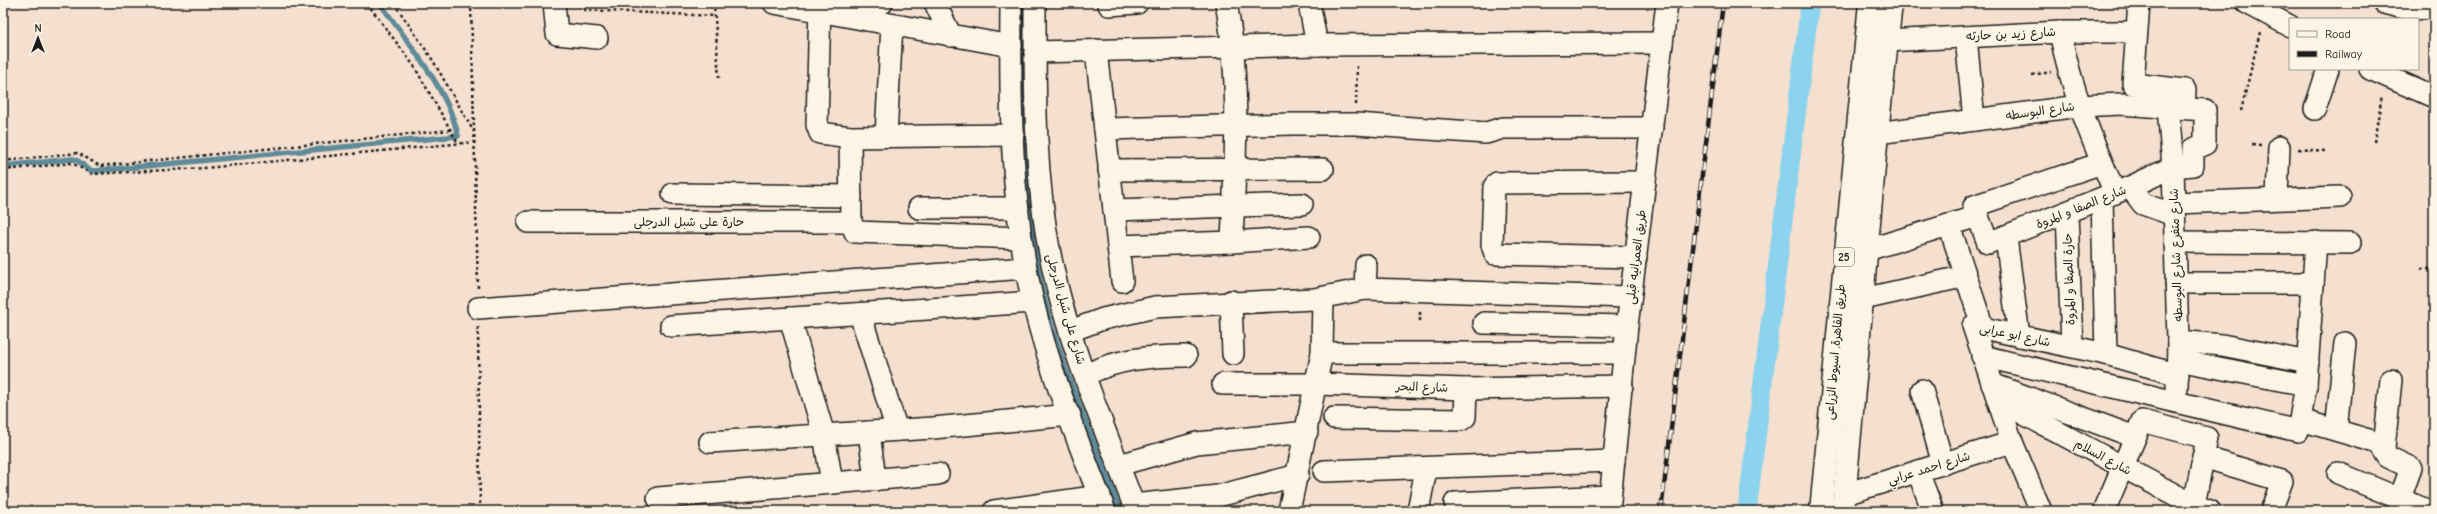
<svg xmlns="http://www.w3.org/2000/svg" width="2437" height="514" font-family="'Comic Neue','Playpen Sans Arabic',sans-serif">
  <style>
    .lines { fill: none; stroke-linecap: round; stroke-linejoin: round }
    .stream { stroke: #5f8a99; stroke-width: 5.5 }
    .canal { stroke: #8cd3ed; stroke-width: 19 }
    .street-casing { stroke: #1c1c1c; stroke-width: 24 }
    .highway-casing { stroke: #1c1c1c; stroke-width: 25 }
    .path { stroke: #1c1c1c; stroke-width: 2.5; stroke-dasharray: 3 3; stroke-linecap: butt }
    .street { stroke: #fcf5e5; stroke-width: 21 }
    .highway { stroke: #fcf5e5; stroke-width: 22 }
    .rail-casing { stroke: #1c1c1c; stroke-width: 4.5 }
    .rail { stroke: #fcf5e5; stroke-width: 3; stroke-dasharray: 9; stroke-linecap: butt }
    .labels { text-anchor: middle; stroke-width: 3; stroke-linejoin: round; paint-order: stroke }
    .shield { fill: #fcf5e5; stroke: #5f5d58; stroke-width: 1 }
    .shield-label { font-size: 11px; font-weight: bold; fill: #1c1c1c }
    .street-label { font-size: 12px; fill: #1c1c1c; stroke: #fcf5e5 }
  </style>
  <rect width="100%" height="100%" fill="#f5e0cf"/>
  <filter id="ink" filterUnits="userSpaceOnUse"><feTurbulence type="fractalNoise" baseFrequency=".025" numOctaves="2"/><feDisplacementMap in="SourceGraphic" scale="8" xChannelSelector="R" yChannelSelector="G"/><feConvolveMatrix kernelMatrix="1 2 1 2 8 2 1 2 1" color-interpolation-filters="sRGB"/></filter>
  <g filter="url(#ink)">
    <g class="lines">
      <!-- stream -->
      <g class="stream">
        <path d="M1022,3c1,93 -1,186 18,277 17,79 52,155 80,231"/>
        <path d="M3,166l70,-7c9,1 11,11 21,12l364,-35c-9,-46 -51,-94 -78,-133"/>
      </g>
      <!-- canal -->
      <path class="canal" d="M1747,511l63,-508"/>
      <defs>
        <g id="street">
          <path d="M554,3l3,31 40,4"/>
          <path d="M774,3l237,43"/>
          <path d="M820,3l-3,122 3,8 30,4 163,-2"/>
          <path d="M935,3l16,33"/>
          <path d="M1011,3c-1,99 -1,202 22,299 17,71 46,141 72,209"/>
          <path d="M1035,3c0,85 -1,173 16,256 17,86 54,170 85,252"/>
          <path d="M1226,3c15,76 9,162 6,239"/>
          <path d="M1309,3l8,42"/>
          <path d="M2139,3l-6,81 52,6 -1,18"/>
          <path d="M2247,3l43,23"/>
          <path d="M2384,3l24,6 26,-1"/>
          <path d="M1109,5l28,-2"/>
          <path d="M867,20l1,-12 14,-5"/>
          <path d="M2060,32c11,57 32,108 55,161"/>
          <path d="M1966,37l8,83"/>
          <path d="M1886,41l174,-9h76"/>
          <path d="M1096,50l26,231"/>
          <path d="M1035,52l282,-7 345,-2"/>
          <path d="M2370,69l64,28"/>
          <path d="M2168,108l5,59 5,174 -1,48"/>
          <path d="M2315,109l13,-40"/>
          <path d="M1105,129l188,-5h63l130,9 17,-5h149"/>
          <path d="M1877,133l202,-27 42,-2 84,6v34l-12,5v16l-20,2 -43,20 -142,56 -14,-37 128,-43"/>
          <path d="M886,136l6,-111"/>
          <path d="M850,137l1,85 4,10 166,6"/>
          <path d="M1109,170l214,-1"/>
          <path d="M2130,187l13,17 31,11"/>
          <path d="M673,194l178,2"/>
          <path d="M2277,198l2,-51"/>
          <path d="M2102,199l4,155"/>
          <path d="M2174,203l166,-6"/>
          <path d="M919,208h99"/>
          <path d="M1114,210l188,-6"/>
          <path d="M2067,212l5,134"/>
          <path d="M528,222h323"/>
          <path d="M1949,225l34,103"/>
          <path d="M2006,238l13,98"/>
          <path d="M2175,242l175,1"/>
          <path d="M1118,246l114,-4 77,-5"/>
          <path d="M1867,250l111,-34"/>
          <path d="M1636,257l-141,-3 -3,-9 2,-58 3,-4 148,-1"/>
          <path d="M2176,283h137"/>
          <path d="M1365,289l1,-24"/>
          <path d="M1863,299l103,-23"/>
          <path d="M1231,301l2,53"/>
          <path d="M478,308l548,-40"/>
          <path d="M860,314l37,116"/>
          <path d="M790,318l34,117 8,48"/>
          <path d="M1484,323l143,3"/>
          <path d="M671,326l362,-24"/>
          <path d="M1070,331l33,-12 52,-12 159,-8 51,-10 265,8"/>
          <path d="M2178,341l44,4 86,17"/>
          <path d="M1322,353h302"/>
          <path d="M1982,356l316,75 8,-46 10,-143"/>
          <path d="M2178,360l128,25"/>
          <path d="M1085,375c33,-16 64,-19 101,-19"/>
          <path d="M1223,384h93l150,5 156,-3"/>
          <path d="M1992,384l143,53"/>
          <path d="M1922,390l21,74"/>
          <path d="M1998,400l196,105 16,6"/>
          <path d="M1334,418l127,2 4,-3 1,-28"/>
          <path d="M2301,420l78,23 9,14 23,11 -11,30"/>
          <path d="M2336,430l9,-87"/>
          <path d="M869,432l6,48"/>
          <path d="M710,442l223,-14 137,-13"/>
          <path d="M2384,448l7,-68"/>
          <path d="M2203,457l79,24 -11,30"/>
          <path d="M1119,465l78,-22 110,-11"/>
          <path d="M1324,471l290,-10"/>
          <path d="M1918,472l15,39"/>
          <path d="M2338,473l91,38"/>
          <path d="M1845,494l167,-52"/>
          <path d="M658,498l280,-24"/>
          <path d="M1455,503l155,-7"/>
          <path d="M1133,505l85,-9 80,-21"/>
          <path d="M2194,505l12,-62"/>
          <path d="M994,511l106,-15"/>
          <path d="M1289,511l33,-158 1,-55"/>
          <path d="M1418,511l8,-42"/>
          <path d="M1609,511l18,-185 40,-323"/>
          <path d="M2041,511l-29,-69 -39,-116 133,28 72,21"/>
          <path d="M2104,511l38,-90 65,17"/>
        </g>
        <g id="highway">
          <path d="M1821,511l49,-508"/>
          <path d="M1843,511l34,-378 14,-130"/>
        </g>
      </defs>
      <!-- street casing -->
      <use href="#street" class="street-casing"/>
      <!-- highway casing -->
      <use href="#highway" class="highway-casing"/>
      <!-- path -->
      <g class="path">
        <path d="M367,3l47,63 44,77"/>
        <path d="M394,3l38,56 42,73"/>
        <path d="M471,3l7,285"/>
        <path d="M582,3l3,7 130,6"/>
        <path d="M714,3l5,75"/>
        <path d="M2032,75l19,-3"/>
        <path d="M1356,105l1,-41"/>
        <path d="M2241,111l19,-79"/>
        <path d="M2374,142l8,-47"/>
        <path d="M2252,144l9,1"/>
        <path d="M2298,149l27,2"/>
        <path d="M3,161l75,-8 22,13 350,-36"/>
        <path d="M3,170l69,-7 20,11 113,-6 269,-26"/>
        <path d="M2421,269h13"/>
        <path d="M1420,321v-12"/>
        <path d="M478,327l2,184"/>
      </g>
      <!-- street -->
      <use href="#street" class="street"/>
      <!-- highway -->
      <use href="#highway" class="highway"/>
      <defs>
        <path id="rail" d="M1661,511l62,-508"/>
      </defs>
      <!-- rail casing -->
      <use href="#rail" class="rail-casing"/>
      <!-- rail -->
      <use href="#rail" class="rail"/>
    </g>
  </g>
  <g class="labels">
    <!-- shield labels -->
    <rect class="shield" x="1834" y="248" width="20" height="18" rx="3"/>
    <g class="shield-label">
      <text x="1844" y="261">25</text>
    </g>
    <!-- street labels -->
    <g class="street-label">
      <text transform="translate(2011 34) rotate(-3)" y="4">شارع زيد بن حارثه</text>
      <text transform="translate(2040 111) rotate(-8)" y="4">شارع البوسطه</text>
      <text transform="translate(2081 207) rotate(-22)" y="4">شارع الصفا و المروة</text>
      <text x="689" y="226">حارة على شبل الدرجلى</text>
      <text transform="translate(2176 255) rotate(-92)" y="4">شارع متفرع شارع البوسطه</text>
      <text transform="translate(1636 257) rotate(-83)" y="4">طريق العمرانيه قبلى</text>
      <text transform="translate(2069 279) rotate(-92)" y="4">حارة الصفا و المروة</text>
      <text transform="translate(1066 309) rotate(74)" y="4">شارع على شبل الدرجلى</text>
      <text transform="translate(2015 335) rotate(12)" y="4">شارع ابو عرابى</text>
      <text transform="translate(1835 352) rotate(-85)" y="4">طريق القاهرة, اسيوط الزراعى</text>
      <text transform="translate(1422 387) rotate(2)" y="4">شارع البحر</text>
      <text transform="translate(2103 457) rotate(28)" y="4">شارع السلام</text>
      <text transform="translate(1929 468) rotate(-17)" y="4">شارع احمد عرابي</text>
    </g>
  </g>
  <!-- margin -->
  <rect width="2437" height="514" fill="none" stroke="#fcf5e5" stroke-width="16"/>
  <rect x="8" y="8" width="2421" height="498" fill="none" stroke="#1c1c1c" stroke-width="1.5" filter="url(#ink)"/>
  <!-- legend -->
  <rect x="2289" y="18" width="130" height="52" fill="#fcf5e5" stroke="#a29e95"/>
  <rect x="2297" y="31" width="20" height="6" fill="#fcf5e5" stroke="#a29e95"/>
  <text x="2325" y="38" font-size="12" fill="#1c1c1c">Road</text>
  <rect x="2297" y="51" width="20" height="6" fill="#1c1c1c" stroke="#a29e95"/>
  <text x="2325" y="58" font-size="12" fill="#1c1c1c">Railway</text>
  <!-- north arrow -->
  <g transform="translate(38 38)" stroke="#fcf5e5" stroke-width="3" paint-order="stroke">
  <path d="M0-3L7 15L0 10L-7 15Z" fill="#1c1c1c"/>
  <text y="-6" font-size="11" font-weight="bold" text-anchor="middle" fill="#1c1c1c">N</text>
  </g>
</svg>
